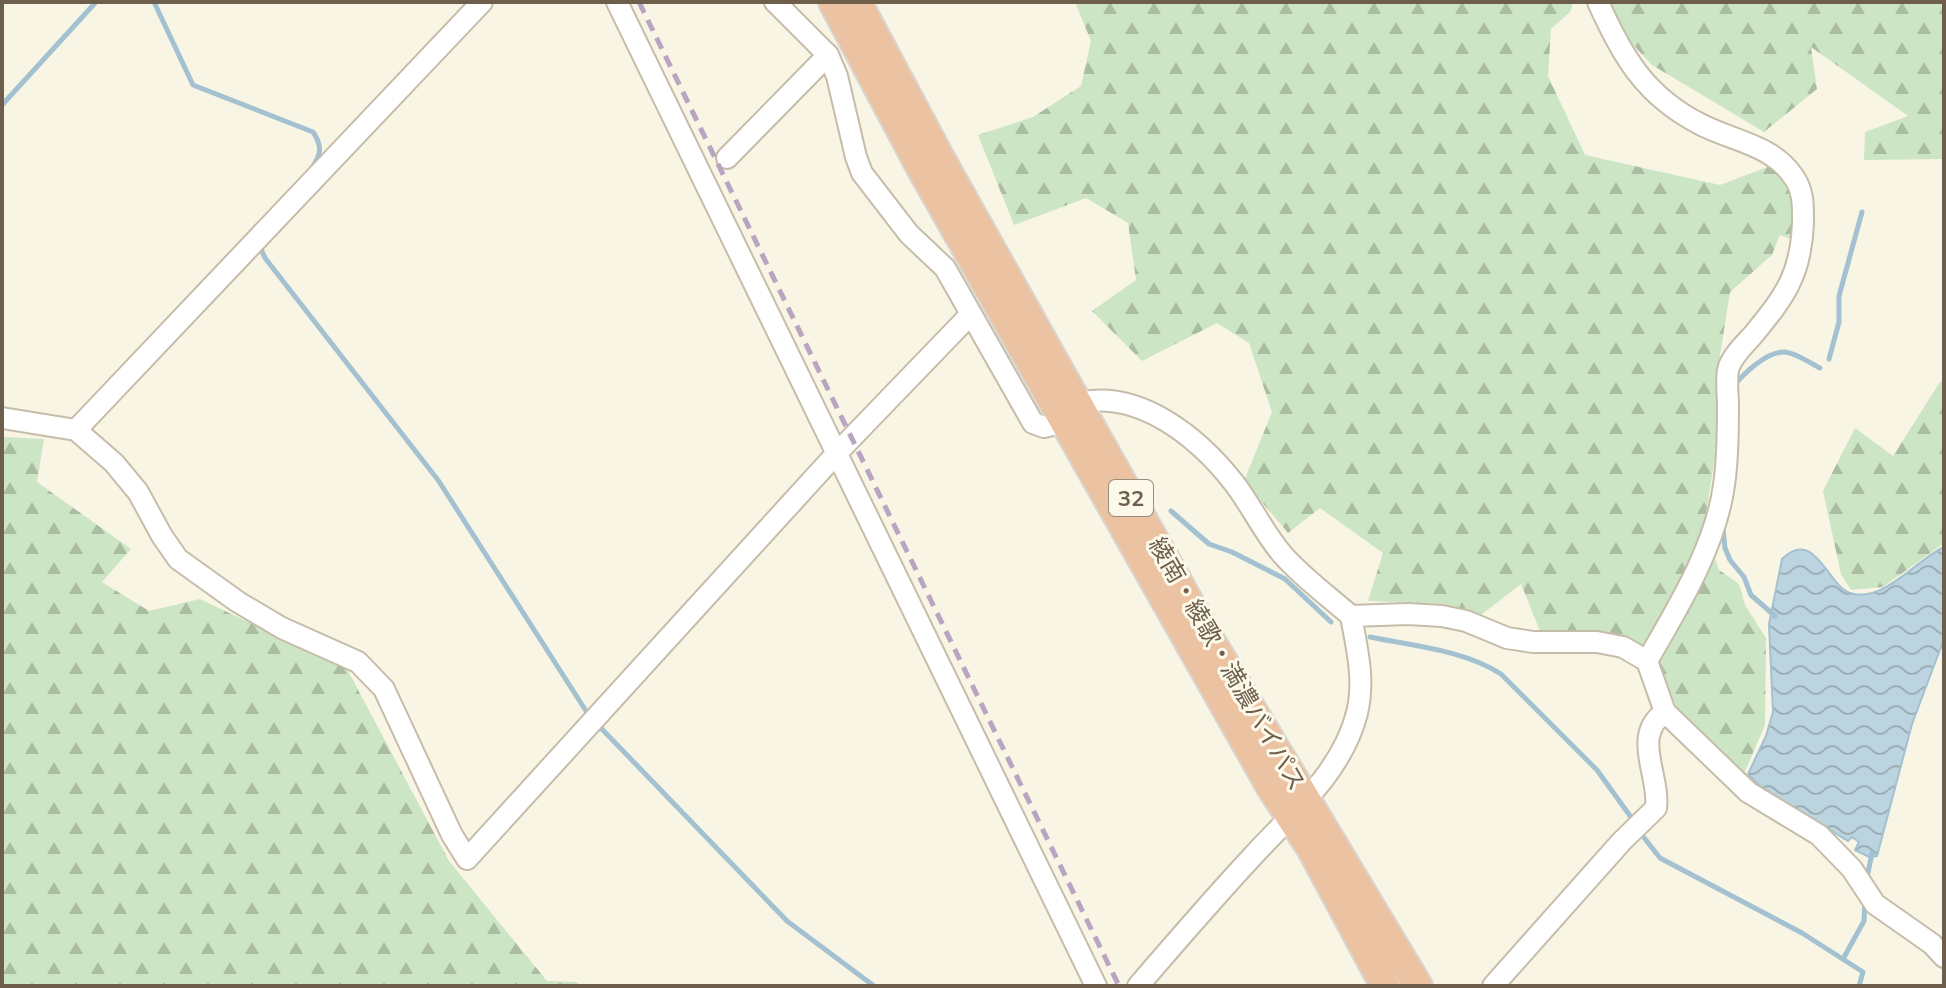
<svg xmlns="http://www.w3.org/2000/svg" width="1946" height="988" font-family="Mulish,'Noto Sans JP',sans-serif">
  <style>
    .forest { fill: url(#forest-firs) }
    .water { fill: url(#water-waves); stroke: #a3c1d0; stroke-width: 2 }
    .lines { fill: none; stroke-linecap: round; stroke-linejoin: round }
    .stream { stroke: #a3c1d0; stroke-width: 5 }
    .minor-casing { stroke: #c6bcaa; stroke-width: 24 }
    .highway-casing { stroke: #d9d5d1; stroke-width: 32 }
    .minor { stroke: #fff; stroke-width: 20 }
    .highway { stroke: #ecc3a2; stroke-width: 28 }
    .rail { stroke: #b9a5c1; stroke-width: 5; stroke-dasharray: 12 8; stroke-linecap: butt }
    .labels { text-anchor: middle; stroke-width: 6; stroke-linejoin: round; paint-order: stroke }
    .shield { fill: #fcf9ea; stroke: #998d7c; stroke-width: 2 }
    .shield-label { font-size: 22px; font-weight: bold; fill: #6e5f4d }
    .street-label { font-size: 24px; fill: #6e5f4d; stroke: #fcf9ea }
  </style>
  <defs>
    <pattern id="forest-firs" width="22" height="20" patternUnits="userSpaceOnUse" patternTransform="scale(2)"><rect width="22" height="20" fill="#cce5c5"/><path d="M5 1l3.5 6h-7zM16 11l3.5 6h-7z" fill="#aabda2"/></pattern>
    <pattern id="water-waves" width="16" height="10" patternUnits="userSpaceOnUse" patternTransform="scale(2)"><rect width="16" height="10" fill="#bbd4e0"/><path d="M0 5q4-4 8 0t8 0" fill="none" stroke="#9cafb8"/></pattern>
  </defs>
  <rect width="100%" height="100%" fill="#f9f5e4"/>
  <!-- forest -->
  <g class="forest">
    <path d="M1075,2h498l-3,10 -19,17 -3,47 37,79 135,30 50,-19 26,31 3,45 -19,-7 -8,20 -42,37 -11,70 -2,83 -13,80 15,45 20,14 6,21 21,33 -1,87 -22,51 -65,-65 -21,-54 -55,-20 -62,-6 -19,-47 -44,34 -33,-14 -76,-3 15,-48 -63,-45 -32,25 -44,-52 28,-69 -23,-69 -32,-20 -75,38 -50,-50 44,-31 -8,-57 -42,-25 -72,27 -36,-90 55,-18 48,-31 10,-45z"/>
    <path d="M1611,2h333v157l-80,1 1,-28 43,-16 -97,-69 6,42 -53,43 -112,-67 -29,-31z"/>
    <path d="M1940,382l4,1v160l-61,44 -32,3 -10,-16 -18,-83 32,-63 38,28z"/>
    <path d="M2,437l42,2 -7,43 94,67 -29,33 47,29 51,-12 147,70 102,192 98,120 29,1 5,4h-579z"/>
  </g>
  <!-- water -->
  <path class="water" d="M1944,547v92l-32,85 -35,132 -8,1 -14,-7 4,-8 -7,-5 -4,4 -86,-53 -14,-14 18,-38 7,-24 -4,-88 13,-65c33,-32 45,26 68,34 33,11 67,-34 94,-46z"/>
  <g class="lines">
    <!-- stream -->
    <g class="stream">
      <path d="M154,2l39,83 120,47c10,15 8,23 -2,37"/>
      <path d="M2,105l94,-103"/>
      <path d="M261,249l4,9 173,222 150,234"/>
      <path d="M1829,359l10,-37v-26l23,-84"/>
      <path d="M1733,387c10,-13 34,-36 52,-35 11,1 25,11 35,16"/>
      <path d="M1171,511l38,33 23,8 53,27 46,43"/>
      <path d="M1723,529l2,19 5,12 14,17 7,18 24,21"/>
      <path d="M1370,637c43,9 94,13 131,37l96,96 36,50"/>
      <path d="M599,726l188,195 87,65"/>
      <path d="M1642,835l18,23 142,75 61,39 -4,14"/>
      <path d="M1867,878l5,-25"/>
      <path d="M1843,959l21,-38 1,-20"/>
    </g>
    <defs>
      <g id="minor">
        <path d="M617,2c160,328 322,655 479,984"/>
        <path d="M1598,2c24,54 47,94 102,122 32,17 71,20 93,52 11,15 10,30 10,47 -2,52 -18,73 -50,112 -9,10 -22,22 -25,35 -2,11 0,25 0,36 0,26 0,53 -4,79 -8,61 -47,124 -77,176"/>
        <path d="M828,55l9,21 19,81 6,16 47,61 36,34 88,155 11,4 20,-5"/>
        <path d="M727,158l101,-103 -53,-53"/>
        <path d="M1078,403c61,-14 120,34 156,80 17,22 30,50 48,71 20,23 46,42 69,62l57,-2 34,2 24,5 41,17 26,4h64l26,5 24,14 18,51 83,80 71,43 33,34 23,35 57,40 12,13"/>
        <path d="M2,418l74,12 38,33 24,29 24,44 16,23 60,43 44,26 76,34 26,27 68,146 15,24 369,-405 135,-140"/>
        <path d="M76,430l406,-428"/>
        <path d="M1138,986c37,-43 74,-86 113,-128 40,-44 91,-85 106,-145 8,-33 0,-64 -6,-97"/>
        <path d="M1493,986l129,-145 34,-33c4,-34 -25,-72 9,-96"/>
      </g>
      <g id="highway">
        <path d="M833,2l88,166 351,621 39,59 74,138"/>
        <path d="M857,2l83,156 273,487 205,341"/>
      </g>
    </defs>
    <!-- minor casing -->
    <use href="#minor" class="minor-casing"/>
    <!-- highway casing -->
    <use href="#highway" class="highway-casing"/>
    <!-- minor -->
    <use href="#minor" class="minor"/>
    <!-- highway -->
    <use href="#highway" class="highway"/>
    <!-- rail -->
    <path class="rail" d="M639,2l480,984"/>
  </g>
  <g class="labels">
    <!-- shield labels -->
    <rect class="shield" x="1109" y="480" width="44" height="36" rx="6"/>
    <g class="shield-label">
      <text x="1131" y="506">32</text>
    </g>
    <!-- street labels -->
    <g class="street-label">
      <text transform="translate(1227 664) rotate(60)" y="8">綾南・綾歌・満濃バイパス</text>
    </g>
  </g>
  <!-- border -->
  <rect width="1946" height="988" fill="none" stroke="#6e5f4d" stroke-width="8"/>
</svg>
